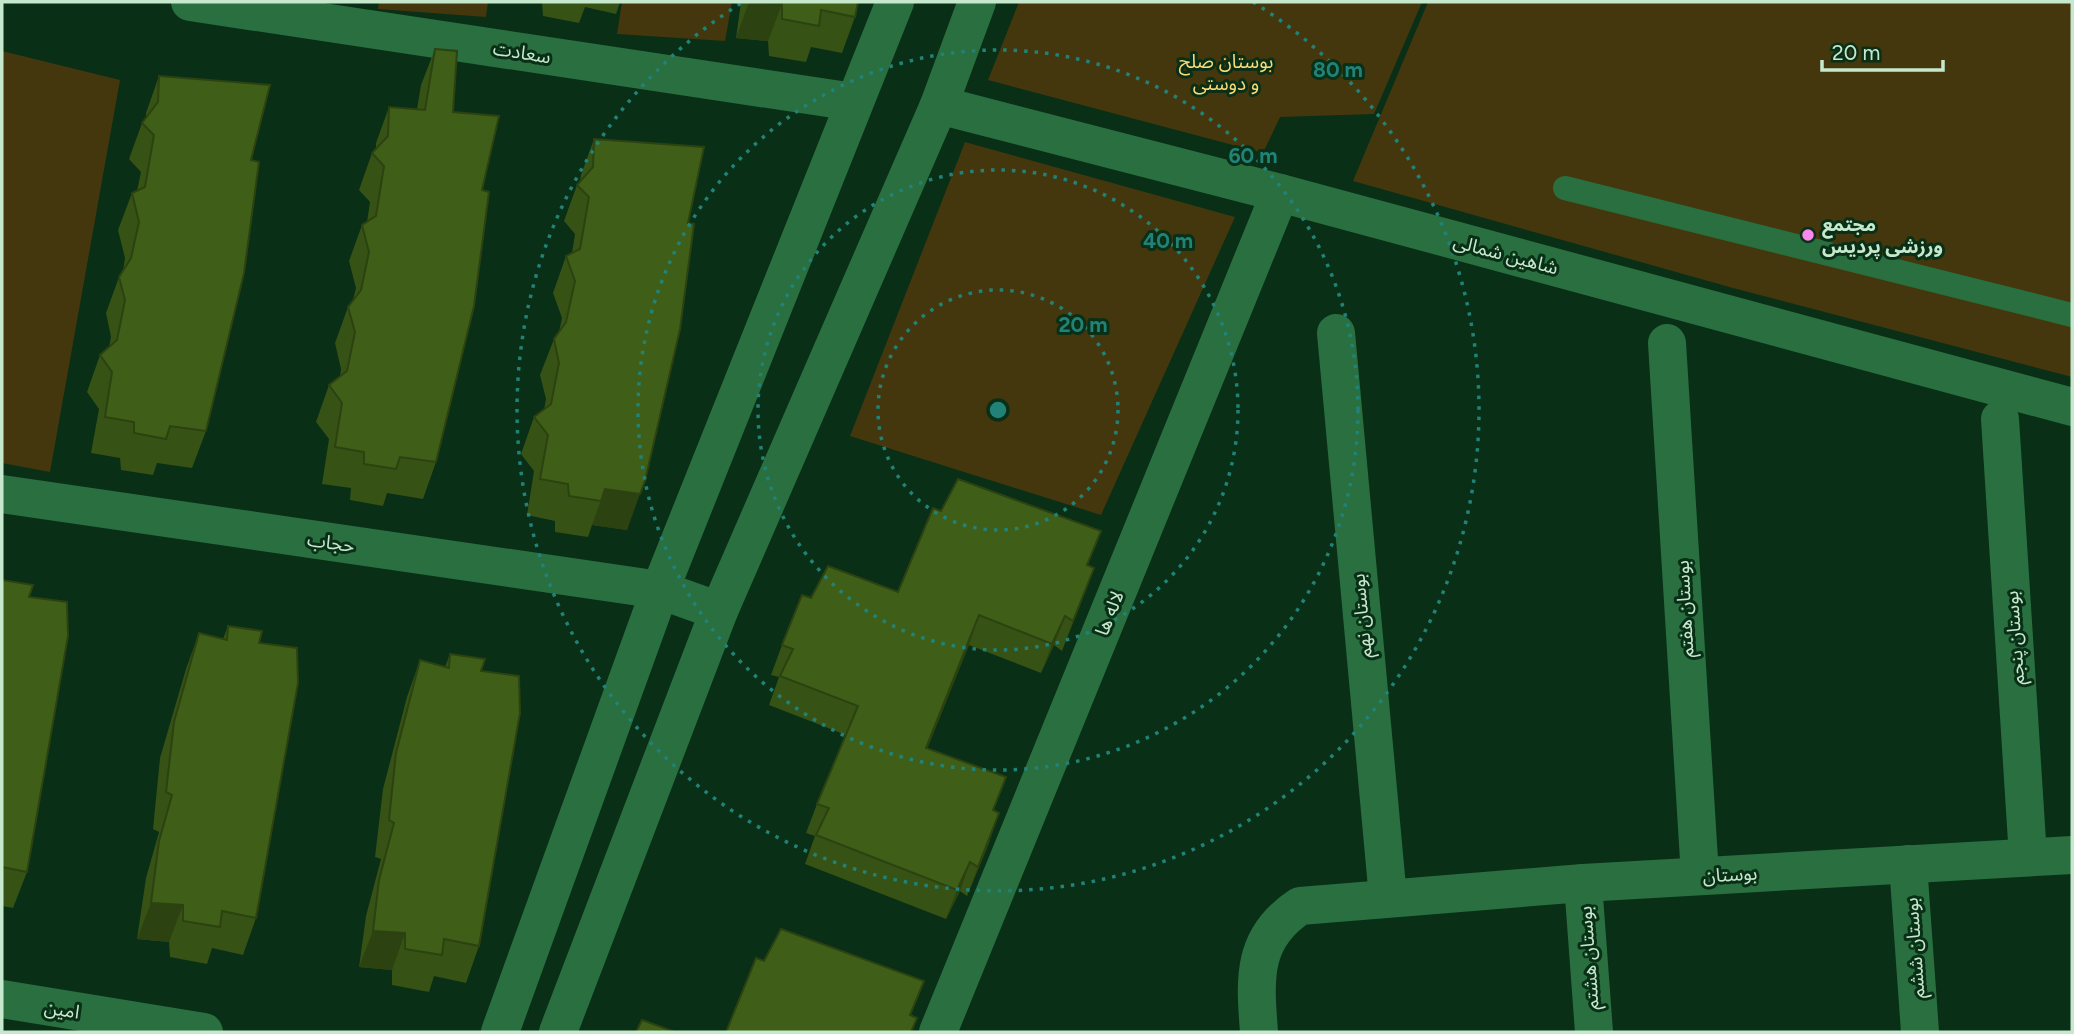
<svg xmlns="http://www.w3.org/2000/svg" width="2074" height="1034" font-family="Figtree,'Noto Sans Arabic',sans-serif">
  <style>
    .park { fill: #44370e }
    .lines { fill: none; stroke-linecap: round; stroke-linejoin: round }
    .service { stroke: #296f3f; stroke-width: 24 }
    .minor { stroke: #296f3f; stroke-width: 38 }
    .wall { fill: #365215 }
    .shaded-wall { fill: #2c4211 }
    .building { fill: #3f5f18; stroke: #2c4211; stroke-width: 2 }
    .ring { fill: none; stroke: #218278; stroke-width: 3.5; stroke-dasharray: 3.5 7 }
    .poi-dot { fill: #f788ec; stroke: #092f16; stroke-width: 2.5 }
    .labels { text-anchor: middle; stroke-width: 6; stroke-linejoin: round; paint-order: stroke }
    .street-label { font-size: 19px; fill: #c6e9cd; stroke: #092f16 }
    .park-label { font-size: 19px; fill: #fcda78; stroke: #092f16 }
    .poi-label { font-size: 19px; font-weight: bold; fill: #c6e9cd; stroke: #092f16; text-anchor: start }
    .centre { fill: #218278; stroke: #092f16; stroke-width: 3.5 }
    .ring-label { font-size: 21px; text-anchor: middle; font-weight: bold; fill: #218278; stroke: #092f16; stroke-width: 6; stroke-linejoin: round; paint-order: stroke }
  </style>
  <rect width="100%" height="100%" fill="#092f16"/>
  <!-- park -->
  <g class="park">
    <path d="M379,2h109l-2,15 -108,-8z"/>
    <path d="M622,2h110l-7,39 -108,-7z"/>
    <path d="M1019,2h403l-48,112 -94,3 -17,36 -275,-73z"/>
    <path d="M1428,2h644v375l-339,-89 -380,-107z"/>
    <path d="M2,51l118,29 -70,392 -48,-9z"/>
    <path d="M965,142l270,75 -134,298 -251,-79z"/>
  </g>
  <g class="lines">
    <!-- service -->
    <path class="service" d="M1565,188l507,127"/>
    <!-- minor -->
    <g class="minor">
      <path d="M190,2l664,100"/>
      <path d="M939,105l341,88 792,214"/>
      <path d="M1336,333l52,565"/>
      <path d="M1667,343l33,533"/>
      <path d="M2000,419l28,438"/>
      <path d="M2,494l658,96 59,21"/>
      <path d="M1908,864l12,168"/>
      <path d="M1583,883l11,149"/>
      <path d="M2,999l202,33"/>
      <path d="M500,1032l160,-442 235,-588"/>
      <path d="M558,1032l161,-421 220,-506 38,-103"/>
      <path d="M938,1032l342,-839"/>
      <path d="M1259,1032c-4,-52 -8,-94 41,-126l283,-23 489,-28"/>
    </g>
  </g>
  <!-- wall -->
  <g class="wall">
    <path d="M542,2h78l-4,12 -31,-7 -6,16 -36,-7z"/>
    <path d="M741,2h117l-3,15 -13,36 -31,-6 -5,15 -37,-6 -1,-15 -32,-3z"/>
    <path d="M435,49l18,63 29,78 -46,272 -13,37 -36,-6 -4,13 -33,-6 1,-12 -29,-4 7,-45 -13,-17 13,-37 11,-8 1,-8 -6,-26 13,-36 5,-7 3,-12 -7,-27 13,-36 5,-3 3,-20 -11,-12 13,-37 4,-4v-6l13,-36 28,2 4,-24z"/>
    <path d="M159,76l92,84 -45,271 -14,37 -35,-5 -4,12 -32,-5 -1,-12 -29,-5 8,-44 -12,-17 13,-37 9,-8 2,-10 -5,-24 13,-36 4,-6 2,-13 -7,-28 14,-37 5,-2 4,-19 -12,-13 13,-36 4,-4v-6z"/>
    <path d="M594,139l94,84 -61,307 -35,-5 -4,12 -33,-5v-11l-28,-6 7,-44 -13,-17 13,-37 10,-7 2,-11 -6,-24 14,-36 5,-7 3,-14 -9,-25 13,-37 6,-3 3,-19 -11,-13 13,-36 3,-4 1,-6z"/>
    <path d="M941,511l147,54 -5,32 -21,54 -8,-6 -13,28 -72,-28 -42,103 66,62 -4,33 -22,53 -7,-5 -14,28 -141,-55 10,-28 -9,-3 11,-29 29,-69 -77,-30 10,-28 -8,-2 11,-30 29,-47 87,-6z"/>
    <path d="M2,580l27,17 -2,275 -14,36 -11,-2z"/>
    <path d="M228,626l31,17 -3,275 -13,37 -31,-7 -5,16 -37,-7 -1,-15 -32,-3 9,-61 13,-46 -6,-3 7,-71 26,-89 13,-36 24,6z"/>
    <path d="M450,654l31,17 -2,275 -13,37 -32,-7 -5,16 -37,-7v-15l-33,-3 7,-51 15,-57 -6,-2 8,-68 24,-92 13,-37 25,7z"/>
  </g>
  <!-- shaded-wall -->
  <g class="shaded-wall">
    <path d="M749,2l33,2 -14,37 -32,-3z"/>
    <path d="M605,489l35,5 -13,36 -35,-5z"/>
    <path d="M1094,568l-11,29 -21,54 11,-30z"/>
    <path d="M979,615l-10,30 -53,132 10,-29z"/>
    <path d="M1065,616l-11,29 -13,28 11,-29z"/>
    <path d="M999,813l-10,30 -22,53 11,-29z"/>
    <path d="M970,862l-10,29 -14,28 11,-29z"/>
    <path d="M151,903l32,2 -14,37 -32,-3z"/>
    <path d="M373,931l32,2 -13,37 -33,-3z"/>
  </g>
  <!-- building -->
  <g class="building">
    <path d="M751,2h107l-3,15 -34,-7 -2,16 -37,-7v-15z"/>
    <path d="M435,49l22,2 -4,61 46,4 -17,74 7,2 -15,114 -38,156 -36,-5 -4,12 -32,-5v-12l-29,-5 7,-44 -13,-18 18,-14 8,-39 -7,-25 13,-17 8,-38 -7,-27 14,-9 8,-50 -12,-13 16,-17 1,-29 36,3z"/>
    <path d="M159,76l111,9 -19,75 8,2 -15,111 -38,158 -36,-5 -4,13 -32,-6v-11l-29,-5 7,-45 -12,-17 17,-15 8,-40 -6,-23 12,-19 8,-36 -7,-29 13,-6 9,-52 -12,-12 16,-21z"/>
    <path d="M594,139l110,8 -16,76 6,1 -14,105 -35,152 -5,13 -35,-5 -4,12 -32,-5 -1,-12 -28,-5 8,-44 -14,-18 17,-13 8,-41 -5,-24 12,-17 9,-41 -9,-25 14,-7 9,-52 -12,-12 16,-18z"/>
    <path d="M958,479l143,52 -14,34 7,3 -21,53 -8,-5 -13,28 -73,-29 -53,133 80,29 -13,33 6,3 -21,54 -8,-5 -13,28 -141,-55 13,-27 -12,-4 41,-98 -78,-30 13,-27 -11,-4 20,-50 9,3 17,-32 70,26 35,-84 8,3z"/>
    <path d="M2,580l31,5 -4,12 38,5 1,34 -41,236 -25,-5z"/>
    <path d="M228,626l34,5 -3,12 38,5 1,35 -42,235 -34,-7 -2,16 -37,-6v-16l-32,-2 8,-62 13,-46 -6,-3 8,-70 25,-89 28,7z"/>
    <path d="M450,654l35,5 -4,12 38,5 1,37 -41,233 -35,-7 -2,16 -37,-6v-16l-32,-2 6,-51 15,-57 -5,-3 7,-67 24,-93 29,8z"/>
    <path d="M781,929l143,52 -14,34 7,3 -6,14h-185l30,-74 8,3z"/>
    <path d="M642,1020l33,12h-39z"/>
  </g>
  <!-- distance rings -->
  <g class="ring">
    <circle cx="998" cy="410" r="120"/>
    <circle cx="998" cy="410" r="240"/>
    <circle cx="998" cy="410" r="360"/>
    <path d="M1253 2A481 481 0 1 1 743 2"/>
  </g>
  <!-- markers -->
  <circle class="poi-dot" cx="1808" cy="235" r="7"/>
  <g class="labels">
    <!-- street labels -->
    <g class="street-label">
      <text transform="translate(522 52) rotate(9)" y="7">سعادت</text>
      <text transform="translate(1506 254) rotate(15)" y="7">شاهین شمالی</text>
      <text transform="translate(331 542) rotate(8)" y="7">حجاب</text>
      <text transform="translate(1684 609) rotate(-93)" y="7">بوستان هفتم</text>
      <text transform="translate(1109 613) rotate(-68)" y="7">لاله ها</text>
      <text transform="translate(1361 616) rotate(-95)" y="7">بوستان نهم</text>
      <text transform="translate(2014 638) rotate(-94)" y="7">بوستان پنجم</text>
      <text transform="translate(1730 874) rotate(-3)" y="7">بوستان</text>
      <text transform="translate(1914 948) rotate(-94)" y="7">بوستان ششم</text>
      <text transform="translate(1588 958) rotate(-94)" y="7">بوستان هشتم</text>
      <text transform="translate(62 1009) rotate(9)" y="7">امین</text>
    </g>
    <!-- park labels -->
    <g class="park-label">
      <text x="1226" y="68">بوستان صلح<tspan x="1226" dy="22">و دوستی</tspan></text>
    </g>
    <!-- poi labels -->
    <g class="poi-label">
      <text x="1822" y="231">مجتمع<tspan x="1822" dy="22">ورزشی پردیس</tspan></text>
    </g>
  </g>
  <circle cx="998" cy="410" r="10" class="centre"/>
  <g class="ring-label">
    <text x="1338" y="77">80 m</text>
    <text x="1253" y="163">60 m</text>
    <text x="1168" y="248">40 m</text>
    <text x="1083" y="332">20 m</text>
  </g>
  <!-- border -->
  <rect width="2074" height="1034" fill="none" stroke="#c6e9cd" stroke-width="7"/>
  <!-- scale -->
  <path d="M1822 60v10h121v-10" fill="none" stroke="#c6e9cd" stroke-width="3.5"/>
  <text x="1832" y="60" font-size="21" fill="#c6e9cd" stroke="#092f16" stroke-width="5" paint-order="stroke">20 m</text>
</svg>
